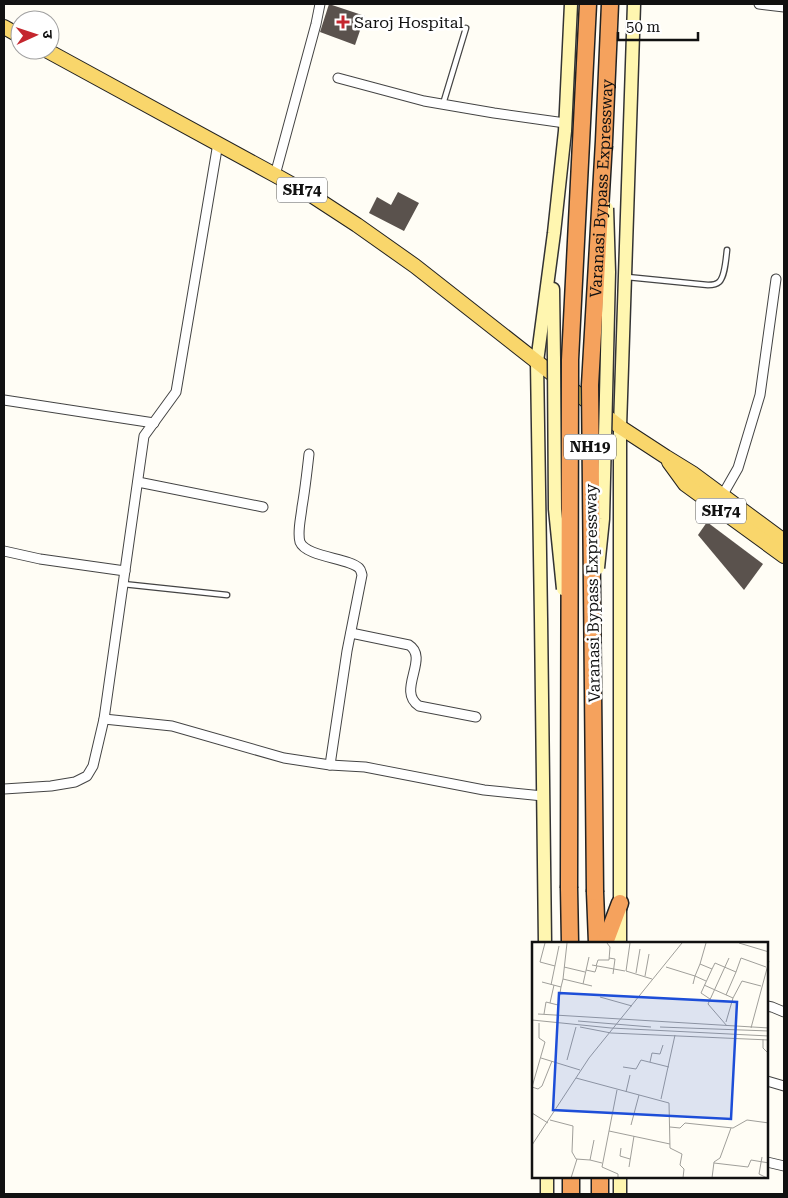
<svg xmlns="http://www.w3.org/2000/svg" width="788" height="1198" font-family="'Roboto Serif','Noto Sans Devanagari',serif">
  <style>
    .building { fill: #5a524d }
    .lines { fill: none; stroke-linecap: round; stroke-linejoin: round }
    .lane-casing { stroke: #444; stroke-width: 7 }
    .street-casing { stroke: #444; stroke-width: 11 }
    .secondary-casing { stroke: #333; stroke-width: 15 }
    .primary-casing { stroke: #222; stroke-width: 16 }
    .highway-casing { stroke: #222; stroke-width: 19 }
    .lane { stroke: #fff; stroke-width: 4.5 }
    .street { stroke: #fff; stroke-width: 9 }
    .secondary { stroke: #fff6b0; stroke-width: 12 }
    .primary { stroke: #f9d66b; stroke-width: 14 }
    .highway { stroke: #f5a25d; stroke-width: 16 }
    .secondary-bridge-casing { stroke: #333; stroke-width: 15; stroke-linecap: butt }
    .highway-bridge-casing { stroke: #222; stroke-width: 19; stroke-linecap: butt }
    .secondary-bridge { stroke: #fff6b0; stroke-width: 12 }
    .highway-bridge { stroke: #f5a25d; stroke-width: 16 }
    .poi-dot { fill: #c4262e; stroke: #fff; stroke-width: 2 }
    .labels { text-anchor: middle; stroke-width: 5; stroke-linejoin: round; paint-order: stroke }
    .shield { fill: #fff; stroke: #585858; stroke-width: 1 }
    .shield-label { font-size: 15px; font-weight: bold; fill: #111 }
    .poi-label { font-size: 16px; fill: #111; stroke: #fff; text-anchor: start }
    .street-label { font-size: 16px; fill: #111; stroke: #fff }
    .inset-road { fill: none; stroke: #a09f9a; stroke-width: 1 }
    .view { fill: #1d4ed8; fill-opacity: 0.15; stroke: #1d4ed8; stroke-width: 2.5 }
    .inset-edge { fill: none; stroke: #111; stroke-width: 2.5 }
  </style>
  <rect width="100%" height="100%" fill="#fffdf5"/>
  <!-- building -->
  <g class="building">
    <path d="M329,4l36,12 -10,29 -35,-13z"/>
    <path d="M398,192l21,11 -15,28 -35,-18 8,-16 14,8z"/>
    <path d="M707,522l56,42 -19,26 -46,-55z"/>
  </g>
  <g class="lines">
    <defs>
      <g id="lane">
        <path d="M443,104l23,-76"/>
        <path d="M627,277l81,8c4,0 8,0 11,-3 6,-5 7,-24 8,-32"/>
        <path d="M123,584l104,11"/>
      </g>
      <g id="street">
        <path d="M759,4l25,3"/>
        <path d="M338,78l86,23 70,12 71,10"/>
        <path d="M275,175l41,-151 4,-20"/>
        <path d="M4,400l150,23"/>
        <path d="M309,454c-2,18 -4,36 -7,53 -1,11 -5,25 -2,35 6,15 49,16 59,26 2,2 2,4 3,7l-15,76 -17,114"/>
        <path d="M138,482l125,25"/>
        <path d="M722,496l16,-28 22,-73 16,-116"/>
        <path d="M4,551l36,8 85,12"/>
        <path d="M351,633l58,12c21,13 -13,46 10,61l57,11"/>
        <path d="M104,719l68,7 112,32 46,7 35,2 119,23 59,6"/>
        <path d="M4,789l47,-3 24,-4 12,-6 6,-10 11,-47 40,-283 32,-44 42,-249"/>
        <path d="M767,1006l5,1 12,5"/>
        <path d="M767,1081l17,5"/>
        <path d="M767,1162l17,4"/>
      </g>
      <g id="secondary">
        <path d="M553,289l1,70"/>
        <path d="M545,943l-4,-325 -4,-256 17,-129 11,-102 6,-127"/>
        <path d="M620,943v-516l14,-423"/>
        <path d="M547,1194v-17"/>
        <path d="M620,1194v-17"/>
      </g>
      <g id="primary">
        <path d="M4,27l16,9"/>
        <path d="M46,50l229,125 36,20 46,30 58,41 205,161 46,30 26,16 92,68"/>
        <path d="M669,462l16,22 99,72"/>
      </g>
      <g id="highway">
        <path d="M569,888l1,55"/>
        <path d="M595,892l2,51"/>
        <path d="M605,943l15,-40"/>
        <path d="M571,1177v17"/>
        <path d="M600,1177v17"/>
      </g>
    </defs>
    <!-- lane casing -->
    <use href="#lane" class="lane-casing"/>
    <!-- street casing -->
    <use href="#street" class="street-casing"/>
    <!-- secondary casing -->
    <use href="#secondary" class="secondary-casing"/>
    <!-- primary casing -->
    <use href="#primary" class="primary-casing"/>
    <!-- highway casing -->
    <use href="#highway" class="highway-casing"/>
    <!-- lane -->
    <use href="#lane" class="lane"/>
    <!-- street -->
    <use href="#street" class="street"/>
    <!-- secondary -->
    <use href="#secondary" class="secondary"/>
    <!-- primary -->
    <use href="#primary" class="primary"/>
    <!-- highway -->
    <use href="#highway" class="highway"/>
    <defs>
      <g id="secondary-bridge">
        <path d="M554,359l1,150 8,80"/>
        <path d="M598,568l5,-49 6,-247 -2,-64"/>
      </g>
      <g id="highway-bridge">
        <path d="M569,888l1,-528 18,-356"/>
        <path id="s1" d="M595,892l-5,-507 14,-244 6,-137"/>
      </g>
    </defs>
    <!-- secondary-bridge casing -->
    <use href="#secondary-bridge" class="secondary-bridge-casing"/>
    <!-- highway-bridge casing -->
    <use href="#highway-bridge" class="highway-bridge-casing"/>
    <!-- secondary-bridge -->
    <use href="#secondary-bridge" class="secondary-bridge"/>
    <!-- highway-bridge -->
    <use href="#highway-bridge" class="highway-bridge"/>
  </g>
  <!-- markers -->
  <path class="poi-dot" d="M340.5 14.5h5v5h5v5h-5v5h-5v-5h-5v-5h5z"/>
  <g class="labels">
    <!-- shield labels -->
    <g class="shield">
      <rect x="277" y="177.5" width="50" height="25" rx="4"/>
      <rect x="564" y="434.5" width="52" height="25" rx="4"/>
      <rect x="696" y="498.5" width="50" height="25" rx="4"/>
    </g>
    <g class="shield-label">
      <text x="302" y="195">SH74</text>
      <text x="590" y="452">NH19</text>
      <text x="721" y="516">SH74</text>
    </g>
    <!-- poi labels -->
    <g class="poi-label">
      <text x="354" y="28">Saroj Hospital</text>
    </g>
    <!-- street labels -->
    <g class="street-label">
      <text dy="6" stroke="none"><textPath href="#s1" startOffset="704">Varanasi Bypass Expressway</textPath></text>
      <text transform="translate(592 593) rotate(-91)" y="6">Varanasi Bypass Expressway</text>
    </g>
  </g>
  <!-- overview -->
  <g transform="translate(532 942)">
    <rect width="236" height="236" fill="#fffdf5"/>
    <path class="inset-road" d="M13,1l-5,19 15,4M98,1l-4,28 26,8M207,1l30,9M77,16l6,1 -2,15M168,22l6,-21M60,23l33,6M64,24l2,-6h11l1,-13 -3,-4M32,25l21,5M134,25l29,9 5,-12 12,5 3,-6 21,9 5,-14 25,9M54,28l9,2 2,-6M104,31l4,-24M113,34l4,-22M31,37l4,-36M10,40l19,5 -3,18 -12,-3 -2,12M51,42l6,-27M161,42l2,-8 11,5M19,43l8,-39M172,43l29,13 9,-17 19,5M29,45l2,-8 29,7M194,53l10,-23M68,55l32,9M178,57l-9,-6 11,-24M18,61l4,-18M6,72l231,14M0,78l79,8 158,8M46,79l73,6M194,80l7,-24M195,84l-19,-22 21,-46M48,85l31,6 158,7M128,85l109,4M219,86l18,-67M231,97v9l6,6M9,116l39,12M35,118l9,-33M118,120l2,-9 8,1 3,-9M91,125l13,2 5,-9 28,7M44,136l93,25 1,45 12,6 -2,11 4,4 -1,9M0,145l13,-45 -6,-4v-15M0,145l6,2 4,-3 10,-25M85,148l-15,77 16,7v4M94,150l4,-17M129,157l14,-64M0,171l16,10M18,178l23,6 -1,26 4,7 14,1M99,183l8,-30M138,185l10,1 5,-5 48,5 14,-8 22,3M77,189l61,13M62,198l-4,20 12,3M0,203l57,-87 93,-115M89,206l-1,8 10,3M230,215l-3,17 8,4M182,221l34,4 3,-7 18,3M97,225l5,-31M39,236l6,-19M180,236l2,-16 6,-4 11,-30"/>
    <path class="view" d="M27,51l178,9 -6,117 -178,-9z"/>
    <rect width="236" height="236" class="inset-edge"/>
  </g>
  <!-- border -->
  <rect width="788" height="1198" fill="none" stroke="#111111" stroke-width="10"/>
  <!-- north arrow -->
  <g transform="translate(35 35) rotate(87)"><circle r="24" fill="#ffffff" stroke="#a0a0a0"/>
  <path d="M0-4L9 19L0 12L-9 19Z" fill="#c4262e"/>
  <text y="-8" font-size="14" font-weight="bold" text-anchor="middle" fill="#111111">उ</text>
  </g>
  <!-- scale -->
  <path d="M618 32v8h80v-8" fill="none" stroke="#111111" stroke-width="2.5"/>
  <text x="626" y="32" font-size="15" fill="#111111" stroke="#ffffff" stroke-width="4" paint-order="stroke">50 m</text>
</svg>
